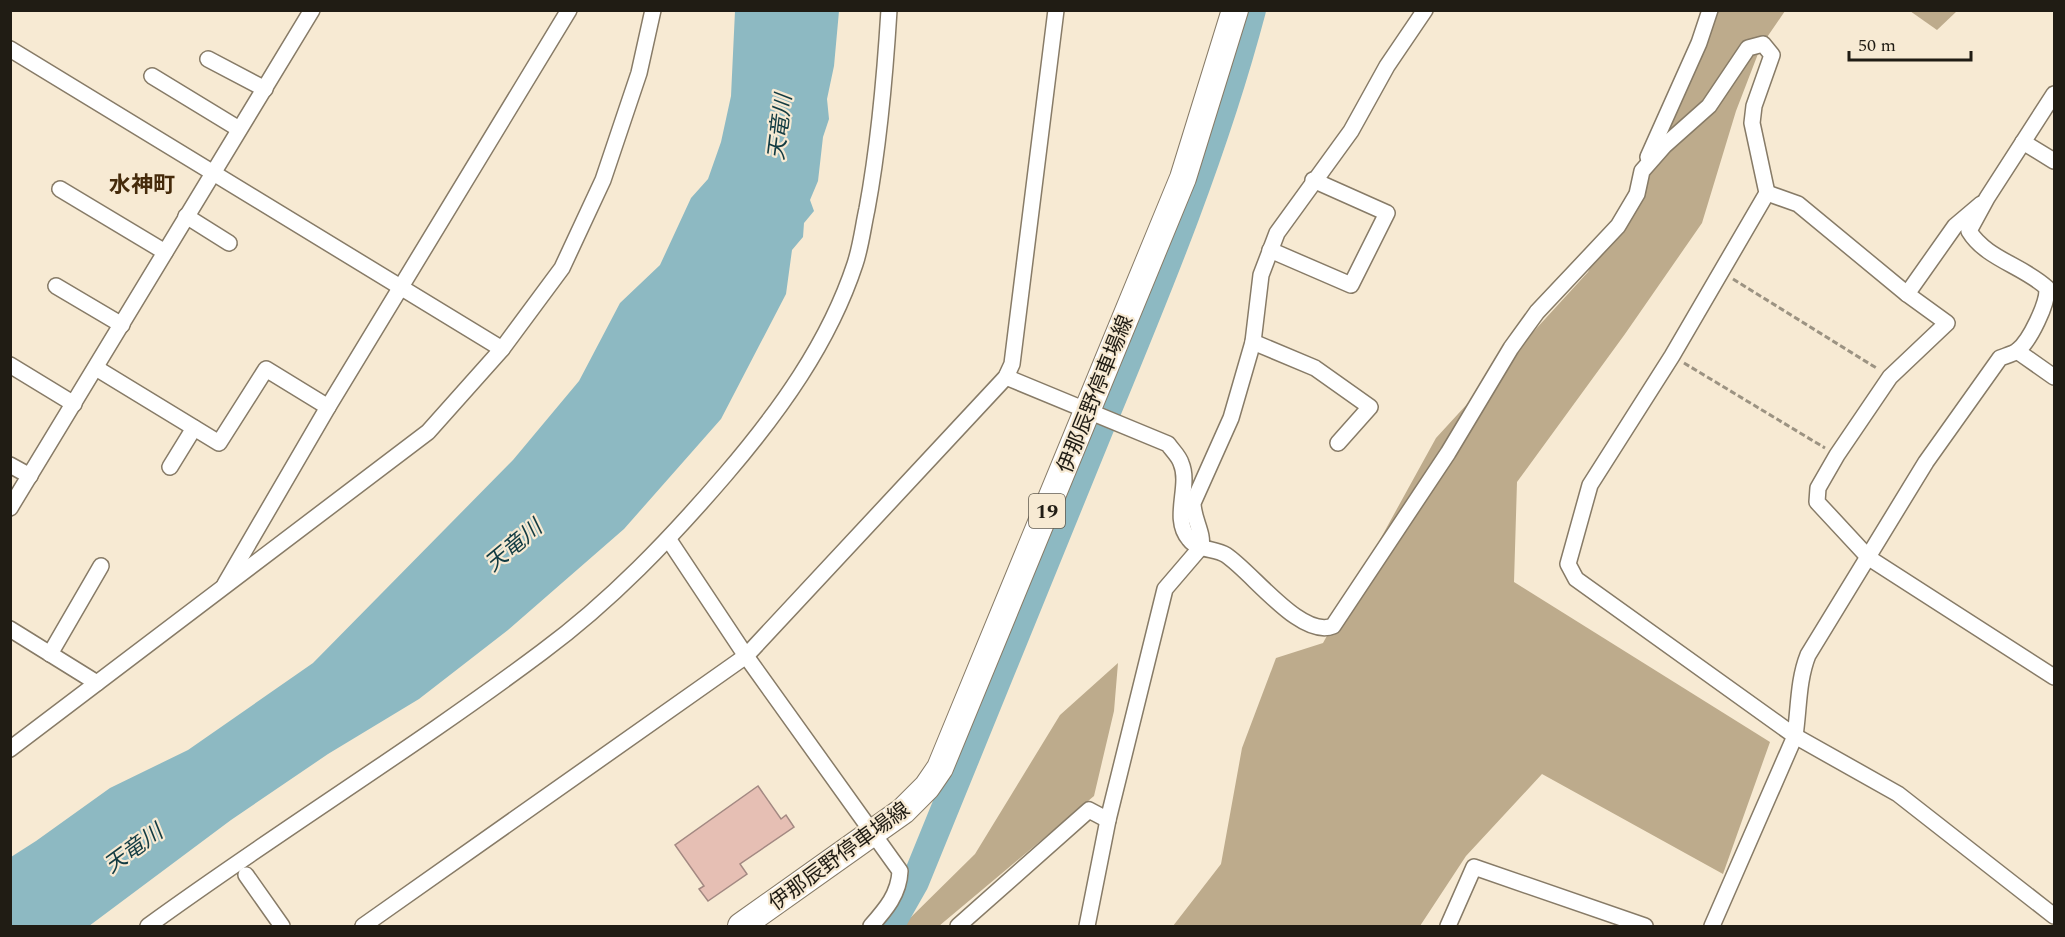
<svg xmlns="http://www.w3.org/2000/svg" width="2065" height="937" font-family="Spectral,'Noto Sans JP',serif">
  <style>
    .forest { fill: #bdab8c }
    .water { fill: #8db9c2 }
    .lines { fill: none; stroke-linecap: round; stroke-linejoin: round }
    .river { stroke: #8db9c2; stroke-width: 28 }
    .building { fill: #e6bfb4; stroke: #a38982; stroke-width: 1.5 }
    .street-casing { stroke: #877b67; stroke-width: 18 }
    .primary-casing { stroke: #877b67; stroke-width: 28 }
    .path { stroke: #9c9382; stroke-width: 3; stroke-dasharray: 6 3; stroke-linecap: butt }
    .street { stroke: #fff; stroke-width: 15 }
    .primary { stroke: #fff; stroke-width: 26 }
    .labels { text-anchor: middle; stroke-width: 4.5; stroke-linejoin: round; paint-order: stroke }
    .shield { fill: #f7ead3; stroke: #605a4d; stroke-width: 1.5 }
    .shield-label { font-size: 20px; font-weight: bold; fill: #201c14 }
    .street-label { font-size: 21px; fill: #201c14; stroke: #f7ead3 }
    .water-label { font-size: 22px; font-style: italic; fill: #123b42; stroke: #f7ead3 }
    .neighbourhood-label { font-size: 22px; font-weight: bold; fill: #452a0a; stroke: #f7ead3 }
  </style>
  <rect width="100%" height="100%" fill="#f7ead3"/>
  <!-- forest -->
  <g class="forest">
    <path d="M1713,11h72l-24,35 -25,65 -34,112 -77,111 -108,148 -3,100 256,160 -47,132 -181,-100 -76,82 -46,70h-247l48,-62 21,-116 34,-90 47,-15 113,-205 152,-166 123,-245z"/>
    <path d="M1910,11h47l-20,19z"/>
    <path d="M1118,663l-4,48 -20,85 -155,130h-37l73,-72 85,-139z"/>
  </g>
  <!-- water -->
  <path class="water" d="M735,11h104l-5,55 -7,33 2,20 -6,18 -5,44 -8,19 4,11 -10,12 -1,14 -11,13 -6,44 -65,125 -97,110 -116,101 -89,69 -91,55 -97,66 -142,106h-78v-69l25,-16 74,-53 78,-38 125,-87 200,-203 66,-79 41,-78 40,-38 31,-67 17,-19 13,-37 10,-46z"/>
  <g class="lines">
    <!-- river -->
    <g class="river">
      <path d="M1106,414c55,-133 109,-264 146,-404"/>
      <path d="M890,926l25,-44 187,-459"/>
    </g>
  </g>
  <!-- building -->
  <path class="building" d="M758,786l23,33 5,-4 8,12 -54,37 7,10 -39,27 -9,-12 5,-3 -29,-41z"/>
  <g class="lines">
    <defs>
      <g id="street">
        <path d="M10,49l492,300"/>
        <path d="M208,59l57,30"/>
        <path d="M152,76l87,53"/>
        <path d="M2023,142l31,19"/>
        <path d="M1648,157l51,-114 11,-33"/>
        <path d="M60,189l105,63"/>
        <path d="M1767,193l31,11 109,90 40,29 -57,54 -53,78 -19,33 -1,14 52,56 185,119"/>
        <path d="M186,216l43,27"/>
        <path d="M1270,250l81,35 36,-72 -74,-33"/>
        <path d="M56,286l66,39"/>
        <path d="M1907,294l48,-68 26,-22"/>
        <path d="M1253,342l62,26 55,39 -32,36"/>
        <path d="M2017,351l37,26"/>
        <path d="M10,365l64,39"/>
        <path d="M96,368l123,75 47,-74 62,38"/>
        <path d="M1006,377l162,67c4,6 11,12 13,19 10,23 -10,55 8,76 9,12 26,9 37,16 27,18 75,84 107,71l115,-173 63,-105 26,-36 81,-86 19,-32 5,-23 22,-25 45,-40 39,-58 15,-4 9,11 -18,51 -2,17 15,70 -95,163 -82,129 -22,79 8,15 219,157 103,58 156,122"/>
        <path d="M10,465l20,11"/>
        <path d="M170,467l24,-39"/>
        <path d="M10,508l302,-498"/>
        <path d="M669,540l77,116 154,215c-1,23 -14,38 -29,55"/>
        <path d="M225,584l103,-177 241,-397"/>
        <path d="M10,629l87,54"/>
        <path d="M50,654l51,-88"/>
        <path d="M10,749l418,-317 74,-83 60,-81 41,-88 36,-107 14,-63"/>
        <path d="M246,875l36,51"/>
        <path d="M148,926c129,-94 266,-178 394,-274 69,-51 128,-113 183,-177 54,-63 104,-132 130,-211 6,-18 8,-37 12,-55 12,-65 18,-133 22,-199"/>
        <path d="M363,926l383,-270 260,-279 6,-13 44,-354"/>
        <path d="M958,926l131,-116 19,10"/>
        <path d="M1087,926l21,-106 57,-231 36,-42c3,-14 -8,-28 -8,-44l38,-85 22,-76 8,-67 16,-42 74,-102 36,-65 38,-56"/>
        <path d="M1448,926l26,-59 171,59"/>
        <path d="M1712,926l83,-190c4,-28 3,-56 13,-81l118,-193 74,-104c5,-2 13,-4 17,-7 13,-10 31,-48 30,-63 -23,-22 -61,-29 -78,-57l18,-33 67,-104"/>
      </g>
      <path id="primary" d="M741,926l162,-115 24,-24 13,-19 243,-590 52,-168"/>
    </defs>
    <!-- street casing -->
    <use href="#street" class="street-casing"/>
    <!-- primary casing -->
    <use href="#primary" class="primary-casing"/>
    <!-- path -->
    <g class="path">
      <path d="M1733,279l145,90"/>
      <path d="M1684,363l141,85"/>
    </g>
    <!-- street -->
    <use href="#street" class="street"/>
    <!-- primary -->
    <use href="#primary" class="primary"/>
  </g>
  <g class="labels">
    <!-- shield labels -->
    <rect class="shield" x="1029" y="494" width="36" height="34" rx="4.5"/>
    <g class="shield-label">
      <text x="1047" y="518">19</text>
    </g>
    <!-- street labels -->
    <g class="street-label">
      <text transform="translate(1095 394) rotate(-68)" y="7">伊那辰野停車場線</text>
      <text transform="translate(839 856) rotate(-36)" y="7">伊那辰野停車場線</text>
    </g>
    <!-- water labels -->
    <g class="water-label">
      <text transform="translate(779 127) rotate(-83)" y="8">天竜川</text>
      <text transform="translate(513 545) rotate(-40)" y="8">天竜川</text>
      <text transform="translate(133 848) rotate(-36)" y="8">天竜川</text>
    </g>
    <!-- neighbourhood labels -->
    <g class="neighbourhood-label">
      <text x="142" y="192">水神町</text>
    </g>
  </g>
  <!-- border -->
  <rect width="2065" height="937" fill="none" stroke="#201c14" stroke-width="24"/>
  <!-- scale -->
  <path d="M1849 51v9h122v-9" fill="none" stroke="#201c14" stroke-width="3"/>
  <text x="1858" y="51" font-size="18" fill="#201c14" stroke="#f7ead3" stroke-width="4.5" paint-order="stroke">50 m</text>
</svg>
